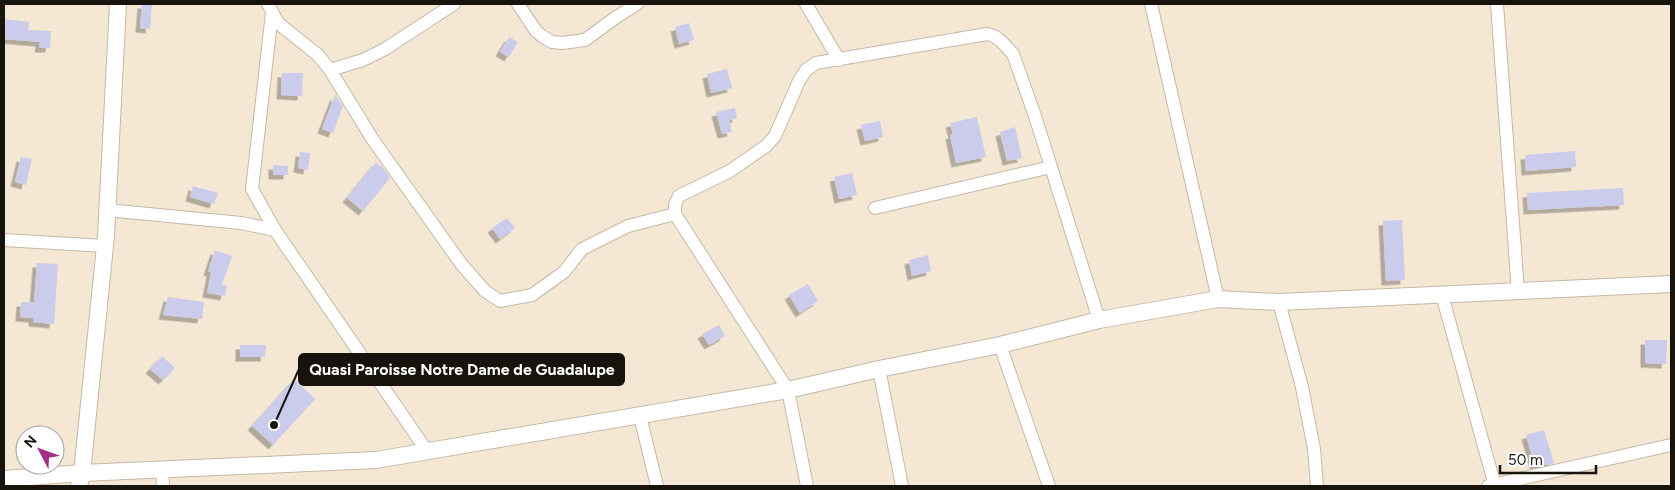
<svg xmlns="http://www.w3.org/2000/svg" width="1675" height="490" font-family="Figtree,sans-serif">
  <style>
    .building { fill: #cbcbeb; filter: url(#shadow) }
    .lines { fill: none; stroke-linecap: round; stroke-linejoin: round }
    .minor-casing { stroke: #c5b9a6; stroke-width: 14 }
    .tertiary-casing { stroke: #c5b9a6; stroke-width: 18 }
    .minor { stroke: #fff; stroke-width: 12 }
    .tertiary { stroke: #fff; stroke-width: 16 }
    .leader { fill: none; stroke: #18140d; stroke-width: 2 }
    .callout-dot { fill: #18140d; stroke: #fff; stroke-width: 2 }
    .callout { fill: #18140d; stroke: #18140d; stroke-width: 2 }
    .callout-label { font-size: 16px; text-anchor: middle; font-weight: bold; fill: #fff }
  </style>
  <defs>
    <filter id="shadow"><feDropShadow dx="-4.5" dy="4.5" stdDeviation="0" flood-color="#0004"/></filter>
  </defs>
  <rect width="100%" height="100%" fill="#f4e7d4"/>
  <!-- building -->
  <g class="building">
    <path d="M142,4h10l-2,25 -10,-1z"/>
    <path d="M4,19l25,3 -1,8 23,1 -1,17h-11l1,-6 -36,-3z"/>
    <path d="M689,23l5,17 -15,4 -4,-17z"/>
    <path d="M509,37l9,5 -9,15 -9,-5z"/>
    <path d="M727,69l5,19 -21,5 -4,-19z"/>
    <path d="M282,73h21l-1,23 -21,-1z"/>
    <path d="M335,95l8,11 -10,27 -11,-4z"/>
    <path d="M735,108l2,10 -8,2 3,12 -10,2 -6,-22z"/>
    <path d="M977,117l9,40 -30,6 -6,-28 3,-1 -3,-11z"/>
    <path d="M880,121l3,16 -18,4 -4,-16z"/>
    <path d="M1015,127l7,31 -15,3 -7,-29z"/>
    <path d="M1575,151l1,16 -50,4 -1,-16z"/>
    <path d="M300,152l10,1 -2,17 -10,-2z"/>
    <path d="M21,157l11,2 -6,26 -11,-3z"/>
    <path d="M376,162l7,6 7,10 -27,33 -16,-13z"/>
    <path d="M273,165l15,1v9h-15z"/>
    <path d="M852,173l5,22 -18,4 -5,-22z"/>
    <path d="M193,186l25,7 -4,11 -24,-7z"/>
    <path d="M1623,188l1,17 -96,5 -1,-17z"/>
    <path d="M507,218l8,10 -15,11 -8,-11z"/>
    <path d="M1402,220l3,60 -19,1 -3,-60z"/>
    <path d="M215,250l17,6 -10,29 5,1 -2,10 -18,-3 4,-21 -3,-1z"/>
    <path d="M928,255l3,16 -19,5 -3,-16z"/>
    <path d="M37,263l21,1 -4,60 -21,-2v-4l-13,-1 1,-15h13z"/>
    <path d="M808,284l10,17 -18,12 -11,-18z"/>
    <path d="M168,297l36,5 -2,17 -39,-4z"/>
    <path d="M719,325l6,11 -16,9 -7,-11z"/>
    <path d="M1645,340h22l-1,24 -21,-1z"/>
    <path d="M240,345h26l-1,12h-25z"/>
    <path d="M162,356l13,12 -12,12 -13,-11z"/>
    <path d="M294,379l21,20 -42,46 -21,-19z"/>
    <path d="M1544,430l10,33 -19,4 -9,-32z"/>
  </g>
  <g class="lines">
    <defs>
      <g id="minor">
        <path d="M268,4l10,19 40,32 12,15 43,70 89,125 23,26 15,10 32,-6 32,-23 18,-23 46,-23 47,-12"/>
        <path d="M518,4l18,27 6,5 10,6 10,1 23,-3 30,-22 22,-14"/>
        <path d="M806,4l33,56"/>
        <path d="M1151,4l67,295"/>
        <path d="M1497,4l21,288"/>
        <path d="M272,13l-20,176 23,41 152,221"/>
        <path d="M330,70l33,-10 22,-11 69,-45"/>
        <path d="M875,208l176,-41"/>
        <path d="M107,210l134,13 34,7"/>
        <path d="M4,240l101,6"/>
        <path d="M1442,295l53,191"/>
        <path d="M1279,302l23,85 12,62 3,37"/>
        <path d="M1000,345l49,141"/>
        <path d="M879,369l23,117"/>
        <path d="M640,416l17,70"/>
        <path d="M162,469l1,17"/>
        <path d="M807,486l-19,-96 -113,-176v-9l4,-9 51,-25 36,-25 9,-10 24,-55 7,-11 10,-7 171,-29 7,2 7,5 12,13 22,62 64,204"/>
        <path d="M1488,486l183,-41"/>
      </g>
      <g id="tertiary">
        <path d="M4,479l78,-6 294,-13 412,-70 91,-21 121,-24 99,-25 119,-21 61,3 392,-18"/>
        <path d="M79,486l3,-13 24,-237 12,-232"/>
      </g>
    </defs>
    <!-- minor casing -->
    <use href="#minor" class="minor-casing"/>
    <!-- tertiary casing -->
    <use href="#tertiary" class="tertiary-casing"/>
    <!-- minor -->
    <use href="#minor" class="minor"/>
    <!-- tertiary -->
    <use href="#tertiary" class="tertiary"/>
  </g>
  <!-- callouts -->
  <path class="leader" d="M274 425L299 369"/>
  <circle class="callout-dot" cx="274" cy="425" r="5"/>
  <rect class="callout" x="299" y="354" width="325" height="31" rx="5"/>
  <g class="callout-label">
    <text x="462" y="375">Quasi Paroisse Notre Dame de Guadalupe</text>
  </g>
  <!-- border -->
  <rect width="1675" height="490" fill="none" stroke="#18140d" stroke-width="10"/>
  <!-- north arrow -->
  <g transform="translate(40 450) rotate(311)"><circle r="24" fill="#ffffff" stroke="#a3a19e"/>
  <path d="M0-4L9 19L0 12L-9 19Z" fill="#a42e86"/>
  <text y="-8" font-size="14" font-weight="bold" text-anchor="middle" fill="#18140d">N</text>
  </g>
  <!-- scale -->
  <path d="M1500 465v8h96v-8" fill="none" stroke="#18140d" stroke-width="2.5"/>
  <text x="1508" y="465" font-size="15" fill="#18140d" stroke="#ffffff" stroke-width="4" paint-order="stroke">50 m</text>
</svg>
